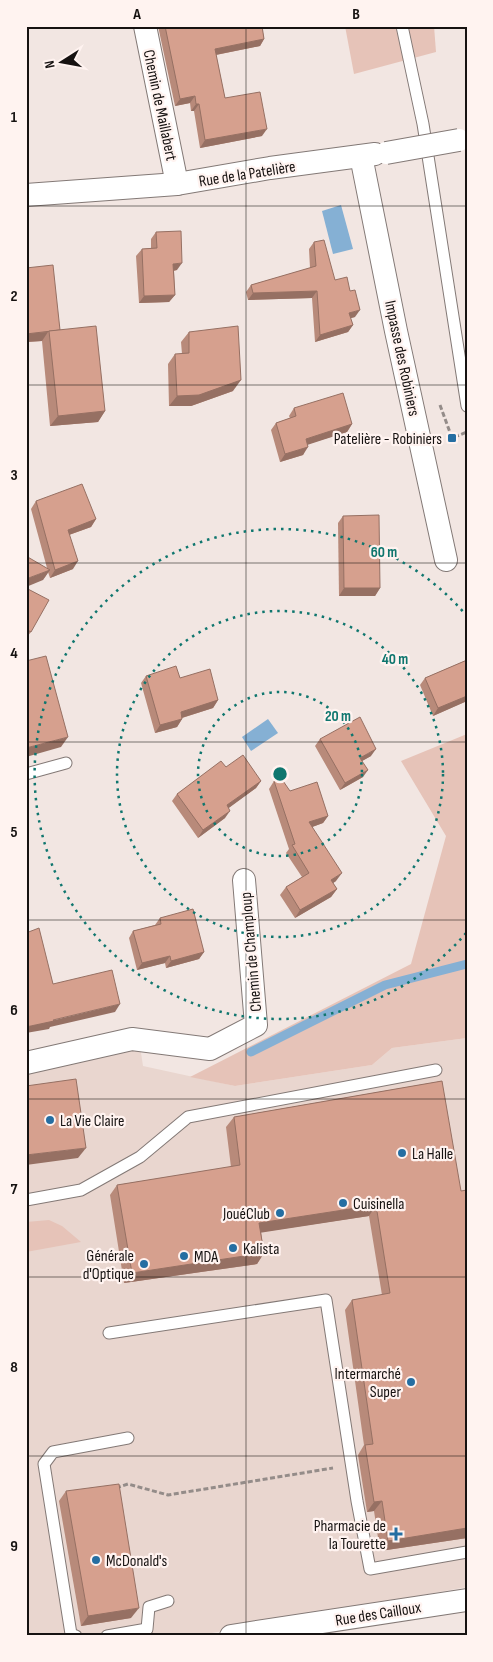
<svg xmlns="http://www.w3.org/2000/svg" width="493" height="1662" font-family="'Sofia Sans Condensed',sans-serif">
  <style>
    .built { fill: #e9d6cf }
    .green { fill: #e6c3b8 }
    .water { fill: #85b0d4 }
    .lines { fill: none; stroke-linecap: round; stroke-linejoin: round }
    .stream { stroke: #85b0d4; stroke-width: 9 }
    .lane-casing { stroke: #837976; stroke-width: 13 }
    .street-casing { stroke: #837976; stroke-width: 24 }
    .path { stroke: #948c89; stroke-width: 3; stroke-dasharray: 5 2.5; stroke-linecap: butt }
    .lane { stroke: #fff; stroke-width: 11 }
    .street { stroke: #fff; stroke-width: 22 }
    .street-bridge-casing { stroke: #837976; stroke-width: 24; stroke-linecap: butt }
    .street-bridge { stroke: #fff; stroke-width: 22 }
    .wall { fill: #b88a7a }
    .shaded-wall { fill: #967063 }
    .building { fill: #d6a08e; stroke: #967063 }
    .grid { fill: none; stroke: #161211; stroke-width: 1; stroke-opacity: 0.55 }
    .ring { fill: none; stroke: #0f766e; stroke-width: 2.5; stroke-dasharray: 2.5 5 }
    .poi-dot { fill: #256ea2; stroke: #fff3f0; stroke-width: 2 }
    .labels { text-anchor: middle; stroke-width: 4.5; stroke-linejoin: round; paint-order: stroke }
    .street-label { font-size: 16px; fill: #161211; stroke: #fff3f0 }
    .poi-label { font-size: 16px; fill: #161211; stroke: #fff3f0; text-anchor: start }
    .centre { fill: #0f766e; stroke: #fff3f0; stroke-width: 2.5 }
    .ring-label { font-size: 15px; text-anchor: middle; font-weight: bold; fill: #0f766e; stroke: #fff3f0; stroke-width: 4.5; stroke-linejoin: round; paint-order: stroke }
    .neatline { fill: none; stroke: #161211; stroke-width: 2 }
    .grid-label { font-size: 16px; text-anchor: middle; font-weight: bold; fill: #161211 }
  </style>
  <rect width="100%" height="100%" fill="#f2e6e2"/>
  <!-- built -->
  <path class="built" d="M467,1038v549l-272,49h-169v-566l114,-24 3,20 92,20 137,-21 20,-17z"/>
  <!-- green -->
  <g class="green">
    <path d="M345,26h89l2,26 -82,22z"/>
    <path d="M467,734v304l-75,10 -20,17 -137,21 -45,-9 221,-113 35,-128 -45,-75z"/>
    <path d="M49,1220l13,6 19,16 -55,10v-30z"/>
  </g>
  <!-- water -->
  <g class="water">
    <path d="M341,205l12,44 -20,5 -11,-43z"/>
    <path d="M268,719l10,14 -27,18 -9,-14z"/>
  </g>
  <g class="lines">
    <!-- stream -->
    <path class="stream" d="M251,1052l134,-67 82,-21"/>
    <defs>
      <g id="lane">
        <path d="M402,26l21,98 44,282"/>
        <path d="M26,774l40,-11"/>
        <path d="M26,1200l55,-10 59,-33 48,-40 248,-47"/>
        <path d="M109,1333l217,-33 31,201 13,68 97,-17"/>
        <path d="M76,1636l-5,-2 -27,-170 9,-12 75,-14"/>
        <path d="M107,1636l40,-7 2,-22 19,-6"/>
      </g>
      <g id="street">
        <path d="M145,26l32,158"/>
        <path d="M361,156l35,175 50,229"/>
        <path d="M26,195l151,-11 93,-16 105,-14"/>
        <path d="M26,1063l106,-24 78,10 46,-24 -12,-145"/>
        <path d="M231,1636l236,-36"/>
      </g>
    </defs>
    <!-- lane casing -->
    <use href="#lane" class="lane-casing"/>
    <!-- street casing -->
    <use href="#street" class="street-casing"/>
    <!-- path -->
    <g class="path">
      <path d="M440,405l12,33 15,-6"/>
      <path d="M116,1488l12,-4 40,11 165,-27"/>
    </g>
    <!-- lane -->
    <use href="#lane" class="lane"/>
    <!-- street -->
    <use href="#street" class="street"/>
    <defs>
      <path id="street-bridge" d="M386,153l73,-13"/>
    </defs>
    <!-- street-bridge casing -->
    <use href="#street-bridge" class="street-bridge-casing"/>
    <!-- street-bridge -->
    <use href="#street-bridge" class="street-bridge"/>
  </g>
  <!-- wall -->
  <g class="wall">
    <path d="M158,26h104l2,13 -4,7 -44,9 9,43 37,38 -62,12 -6,-37h-3l-1,-8 -15,3z"/>
    <path d="M156,232l21,38 -3,1 1,24 -6,7 -30,1 -3,-47 6,-7 9,-1v-9z"/>
    <path d="M314,242l41,75 -5,1 3,7 -5,7 -33,10 -3,-44 -64,2 -2,-8 5,-7 59,-17 -1,-19z"/>
    <path d="M26,268l79,143 -7,11 -48,4 -8,-85 -16,1z"/>
    <path d="M189,332l44,59 -42,15h-22l-1,-42 7,-10h7l-1,-12z"/>
    <path d="M294,408l58,16 -5,8 -39,12 -5,11 -23,7 -9,-32 5,-7 14,-5 -1,-2z"/>
    <path d="M36,501l60,18 -5,8 -22,8 4,34 -23,9 -2,-6 -5,8 4,-12 -16,-59z"/>
    <path d="M343,516l37,72 -5,8h-36l-1,-73z"/>
    <path d="M26,588l5,44 -5,6z"/>
    <path d="M467,660v41l-34,15 -13,-31 5,-7z"/>
    <path d="M146,676l34,2 38,22 -5,8 -31,10v1l-5,8 -22,6 -14,-50z"/>
    <path d="M320,739l51,17 -9,5 1,16 -23,13 -25,-44z"/>
    <path d="M226,767l35,14 -5,7 -28,20 -3,10 -27,20 -26,-37 5,-7z"/>
    <path d="M274,781l54,35 -5,7 -11,4 24,54 -3,2 4,6 -6,8 -36,21 -15,-23 6,-8 16,-10 -16,-24 3,-4 -20,-60z"/>
    <path d="M160,918l44,34 -5,7 -33,9 -1,-5 -28,7 -8,-32 4,-7 22,-6z"/>
    <path d="M442,1081l25,457 -87,13 -6,-40 -7,1 -9,-57 6,-10 -19,-135 7,-10 30,-5 -13,-79 -108,16 3,21 -7,11 -133,19 -14,-88 7,-10 114,-18 -5,-40 8,-10z"/>
    <path d="M66,1491l65,127 -50,8 -22,-125z"/>
  </g>
  <!-- shaded-wall -->
  <g class="shaded-wall">
    <path d="M264,39l-4,7 -50,10 5,-7z"/>
    <path d="M195,96l-5,7 -15,3 5,-7z"/>
    <path d="M196,104h3l-5,7h-3z"/>
    <path d="M267,129l-5,7 -62,12 5,-8z"/>
    <path d="M182,263l-5,7 -9,1 5,-7z"/>
    <path d="M317,291l-5,7 -64,2 5,-7z"/>
    <path d="M175,295l-6,7 -30,1 5,-7z"/>
    <path d="M360,310l-5,7 -11,3 5,-7z"/>
    <path d="M353,325l-5,7 -33,10 5,-7z"/>
    <path d="M48,332l-6,9 -16,1v-8z"/>
    <path d="M241,380l-8,11 -42,15h-22l8,-10z"/>
    <path d="M105,411l-7,11 -48,4 8,-10z"/>
    <path d="M352,424l-5,8 -46,15 5,-8z"/>
    <path d="M308,447l-5,8 -23,7 5,-8z"/>
    <path d="M96,519l-5,8 -28,10 5,-7z"/>
    <path d="M78,561l-5,8 -23,9 5,-8z"/>
    <path d="M50,570l-7,10 -17,7v-8z"/>
    <path d="M344,588h36l-5,8h-36z"/>
    <path d="M467,696v5l-34,15 5,-8z"/>
    <path d="M218,700l-5,8 -38,12 6,-8z"/>
    <path d="M182,719l-5,8 -22,6 5,-8z"/>
    <path d="M68,737l-7,10 -35,10v-9z"/>
    <path d="M376,749l-5,7 -16,9 5,-7z"/>
    <path d="M368,770l-5,7 -23,13 5,-7z"/>
    <path d="M261,781l-5,7 -34,25 5,-8z"/>
    <path d="M230,811l-5,7 -27,20 5,-8z"/>
    <path d="M328,816l-5,7 -19,7 5,-8z"/>
    <path d="M342,873l-6,8 -10,7 5,-8z"/>
    <path d="M337,889l-6,8 -36,21 5,-8z"/>
    <path d="M204,952l-5,7 -33,9 5,-7z"/>
    <path d="M170,956l-5,7 -28,7 5,-7z"/>
    <path d="M120,1004l-5,8 -65,15 -1,2 -23,4v-6z"/>
    <path d="M86,1148l-8,10 -52,7v-10z"/>
    <path d="M376,1205l-7,11 -117,18 7,-11z"/>
    <path d="M264,1253l-7,11 -133,19 8,-10z"/>
    <path d="M382,1501l-8,10 -7,1 7,-10z"/>
    <path d="M467,1528v10l-87,13 8,-10z"/>
    <path d="M139,1608l-8,10 -50,8 7,-10z"/>
  </g>
  <!-- building -->
  <g class="building">
    <path d="M165,26h97l2,13 -49,10 10,49 35,-6 7,37 -62,11 -6,-36h-3l-1,-8 -15,3z"/>
    <path d="M181,231l1,32 -9,1 2,31 -31,1 -2,-47 15,-1 -1,-16z"/>
    <path d="M324,240l11,40 12,-3 3,14 5,-1 5,20 -11,3 4,12 -33,10 -3,-44 -64,2 -2,-8 65,-19 -2,-24z"/>
    <path d="M53,265l7,65 -34,4v-66z"/>
    <path d="M96,326l9,85 -47,5 -9,-85z"/>
    <path d="M238,326l3,54 -42,15 -22,1 -2,-42 14,-1v-21z"/>
    <path d="M343,393l9,31 -46,15 2,8 -23,7 -9,-31 20,-7 -2,-8z"/>
    <path d="M82,484l14,35 -28,11 10,31 -23,9 -19,-69z"/>
    <path d="M379,515l1,73h-36l-1,-72z"/>
    <path d="M26,556l24,14 -24,9z"/>
    <path d="M26,588l23,12 -18,32 -5,-3z"/>
    <path d="M46,656l22,81 -42,11v-87z"/>
    <path d="M467,660v36l-29,12 -13,-30z"/>
    <path d="M176,666l4,12 30,-9 8,31 -37,12 1,7 -22,6 -14,-49z"/>
    <path d="M360,717l16,32 -16,9 8,12 -23,13 -25,-44z"/>
    <path d="M243,755l18,26 -34,24 3,6 -27,19 -26,-36 44,-33 5,6z"/>
    <path d="M281,778l9,13 27,-9 11,34 -19,6 33,51 -11,7 6,9 -37,21 -14,-23 23,-14 -17,-28 3,-1 -21,-63z"/>
    <path d="M193,909l11,43 -33,9 -1,-5 -28,7 -9,-32 28,-7 -1,-6z"/>
    <path d="M39,928l14,56 59,-14 8,34 -67,16 1,1 -28,6v-94z"/>
    <path d="M76,1079l10,69 -60,7v-69z"/>
    <path d="M442,1081l19,110 6,-1v338l-79,13 -6,-40 -8,1 -9,-57 8,-1 -21,-144 38,-7 -14,-88 -117,18 5,30 -132,20 -15,-88 123,-20 -6,-48z"/>
    <path d="M119,1484l20,124 -51,8 -22,-125z"/>
  </g>
  <!-- grid -->
  <path class="grid" d="M246,26v1610M26,206h441M26,385h441M26,563h441M26,742h441M26,920h441M26,1099h441M26,1277h441M26,1456h441"/>
  <!-- distance rings -->
  <g class="ring">
    <circle cx="280" cy="774" r="82"/>
    <circle cx="280" cy="774" r="163"/>
    <path d="M466 933A245 245 0 1 1 466 615"/>
  </g>
  <!-- markers -->
  <g class="poi-dot">
    <rect x="447" y="433" width="10" height="10" rx="2.5"/>
    <circle cx="50" cy="1120" r="5"/>
    <circle cx="402" cy="1153" r="5"/>
    <circle cx="343" cy="1203" r="5"/>
    <circle cx="280" cy="1213" r="5"/>
    <circle cx="233" cy="1248" r="5"/>
    <circle cx="184" cy="1256" r="5"/>
    <circle cx="144" cy="1264" r="5"/>
    <circle cx="411" cy="1382" r="5"/>
    <path d="M393.5 1526.5h5v5h5v5h-5v5h-5v-5h-5v-5h5z"/>
    <circle cx="96" cy="1560" r="5"/>
  </g>
  <g class="labels">
    <!-- street labels -->
    <g class="street-label">
      <text transform="translate(161 105) rotate(78)" y="6">Chemin de Maillabert</text>
      <text transform="translate(247 173) rotate(-9)" y="6">Rue de la Patelière</text>
      <text transform="translate(403 358) rotate(78)" y="6">Impasse des Robiniers</text>
      <text transform="translate(250 952) rotate(-95)" y="6">Chemin de Champloup</text>
      <text transform="translate(378 1613) rotate(-9)" y="6">Rue des Cailloux</text>
    </g>
    <!-- poi labels -->
    <g class="poi-label">
      <text x="442" y="444" text-anchor="end">Patelière - Robiniers</text>
      <text x="60" y="1126">La Vie Claire</text>
      <text x="412" y="1159">La Halle</text>
      <text x="353" y="1209">Cuisinella</text>
      <text x="270" y="1219" text-anchor="end">JouéClub</text>
      <text x="243" y="1254">Kalista</text>
      <text x="134" y="1261" text-anchor="end">Générale<tspan x="134" dy="18">d'Optique</tspan></text>
      <text x="194" y="1262">MDA</text>
      <text x="401" y="1379" text-anchor="end">Intermarché<tspan x="401" dy="18">Super</tspan></text>
      <text x="386" y="1531" text-anchor="end">Pharmacie de<tspan x="386" dy="18">la Tourette</tspan></text>
      <text x="106" y="1566">McDonald's</text>
    </g>
  </g>
  <circle cx="280" cy="774" r="8" class="centre"/>
  <g class="ring-label">
    <text x="384" y="557">60 m</text>
    <text x="395" y="664">40 m</text>
    <text x="338" y="721">20 m</text>
  </g>
  <!-- border -->
  <rect width="493" height="1662" fill="none" stroke="#fff3f0" stroke-width="55"/>
  <!-- north arrow -->
  <g transform="translate(62 62) rotate(259)" stroke="#fff3f0" stroke-width="4" paint-order="stroke">
  <path d="M0-4L9 19L0 12L-9 19Z" fill="#161211"/>
  <text y="-8" font-size="14" font-weight="bold" text-anchor="middle" fill="#161211">N</text>
  </g>
  <rect x="28" y="28" width="438" height="1606" class="neatline"/>
  <g class="grid-label">
    <text x="137" y="19">A</text>
    <text x="356" y="19">B</text>
    <text x="14" y="122">1</text>
    <text x="14" y="301">2</text>
    <text x="14" y="480">3</text>
    <text x="14" y="658">4</text>
    <text x="14" y="837">5</text>
    <text x="14" y="1015">6</text>
    <text x="14" y="1194">7</text>
    <text x="14" y="1372">8</text>
    <text x="14" y="1551">9</text>
  </g>
</svg>
